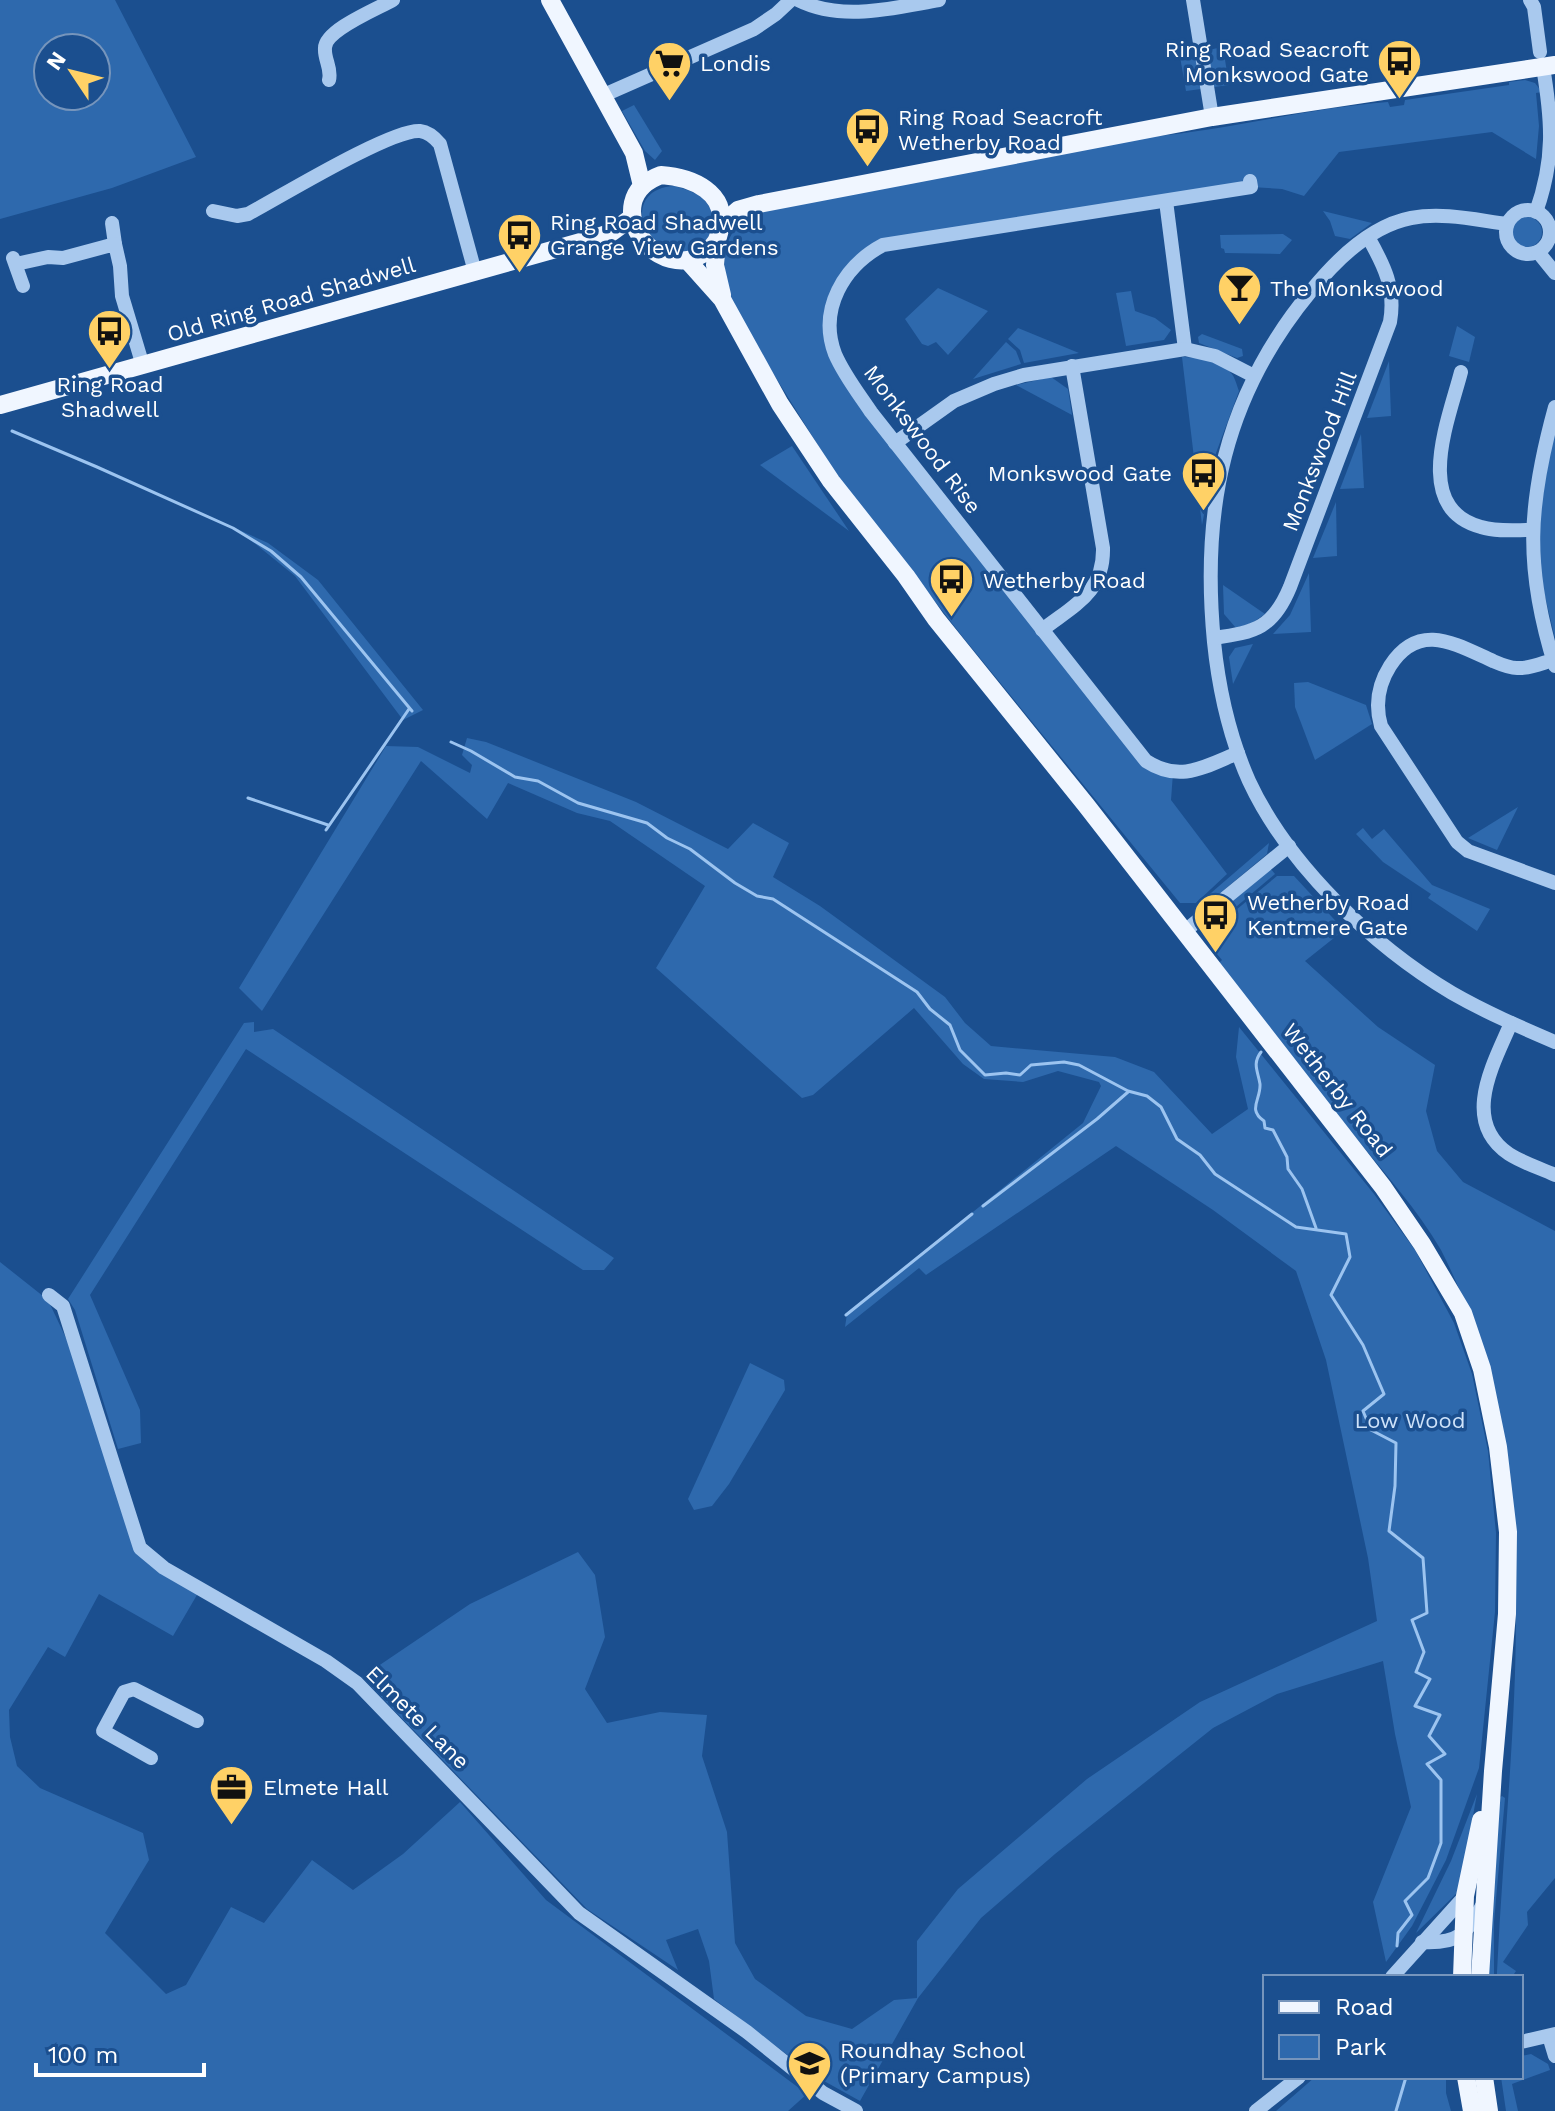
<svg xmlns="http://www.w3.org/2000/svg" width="1555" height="2111" font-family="'Work Sans',sans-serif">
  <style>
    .green { fill: #2e69ad; fill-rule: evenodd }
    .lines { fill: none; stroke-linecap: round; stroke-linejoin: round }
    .stream { stroke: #9cc4f0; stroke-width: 3 }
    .minor { stroke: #a9c9ee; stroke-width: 14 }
    .major { stroke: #f0f6ff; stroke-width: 18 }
    .labels { text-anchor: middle; stroke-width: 7; stroke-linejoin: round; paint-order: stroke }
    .poi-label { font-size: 22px; fill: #fff; stroke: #1b4f8f; text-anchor: start }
    .street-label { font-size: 22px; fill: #fff; stroke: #1b4f8f }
    .park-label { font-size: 22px; fill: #cfe3fa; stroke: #1b4f8f }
  </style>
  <rect width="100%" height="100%" fill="#1b4f8f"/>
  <!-- green -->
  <g class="green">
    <path d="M0,0h115l81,157 -84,31 -112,31zM48,48h48v48h-48z"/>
    <path d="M1223,47l6,38 -15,2 -6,-37z"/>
    <path d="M1195,49l6,40 -15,2 -7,-40z"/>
    <path d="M1525,80l10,3 7,9 -6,1 3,33 -3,33 -44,-27 -153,20 -35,44 -22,-7 -31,-2 -368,58 -48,48v61l301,396 37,23 -2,27 56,74 -31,29h-16l-218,-267 -123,-157 -106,-170c-12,-34 -17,-78 23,-96l391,-76c82,-7 160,-29 241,-35l2,5 14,-2 1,-5 104,-15v-3z"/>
    <path d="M634,105l28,46 -7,9 -10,-9 -23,-40z"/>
    <path d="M675,186c25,8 31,10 41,35l-13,26c-5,1 -13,5 -19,5 -45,0 -62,-64 -9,-66z"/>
    <path d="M1323,211l49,12 -22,16 -15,-3 -5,-15z"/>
    <circle cx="1527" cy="232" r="15"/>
    <path d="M1283,234l9,6 -12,14 -55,-1 -1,-4 -3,-1 -1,-13z"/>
    <path d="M938,288l50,23 -40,44 -12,-13 -8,4 -6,-2 -17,-25z"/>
    <path d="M1131,291l4,20 20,7 16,12 -7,10 -38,6 -10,-53z"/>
    <path d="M1457,326l18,11 -6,25 -20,-6z"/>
    <path d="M1018,328l61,25 -55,10 -4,-13 -12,-11z"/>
    <path d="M1202,334l40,15 1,7 -6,2 -38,-15 -1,-6z"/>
    <path d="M1006,342l10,9 5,13 -48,15z"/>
    <path d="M1182,357c14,0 39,4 49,16 4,4 6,13 8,18l-23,62 -14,72z"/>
    <path d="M1389,361l2,55 -24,2z"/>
    <path d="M1051,377l17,12 4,26 -56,-30z"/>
    <path d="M1555,430v208l-13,-54 -4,-70z"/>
    <path d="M1361,434l3,54 -24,1z"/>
    <path d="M792,446l57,85 -89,-66z"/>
    <path d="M1336,502l1,54 -24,2z"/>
    <path d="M237,529l31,14 50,37 105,130 -20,10 -108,-144z"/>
    <path d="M1309,573l2,59 -38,2 17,-19z"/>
    <path d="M1223,585l42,29 -13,9 -16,5 -12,-14z"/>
    <path d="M1253,644l-20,40 -4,-27 6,-9z"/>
    <path d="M1308,682l58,23 6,19 -57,36 -20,-53 -1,-24z"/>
    <path d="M467,738l19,4 150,60 92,47 25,-26 36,20 -16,34 47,29 125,91 20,26 26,23 124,11 39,15 58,62 36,-25 -12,-52 3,-30 135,167 41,56 39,73 18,51 16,77 8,82 -1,79 -16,156 -33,92 -34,66 -26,36 -13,-60 38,-95 -16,-73 -12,-73 -106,33 -64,34 -158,126 -74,64 -63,80 -58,103 -45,-25 -101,-77 -5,-38 -11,-32 -32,11 12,30 -91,-61 -225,-232 108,-73 108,-52 17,23 10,62 -20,52 22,34 53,-11 47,3 -5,41 25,76 8,111 20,36 51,37 46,13 42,-29 23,-2v-57l41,-52 129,-110 113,-77 177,-81 -9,-63 -42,-198 -30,-89 -83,-61 -97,-64 -190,129 -7,-7 -74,59 2,-13 236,-191 18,-37 -2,-4 -41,-11 -35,11 -39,-3 -21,-15 -49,-56 -101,87 -11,3 -146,-130 49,-82 -95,-65 -33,-8 -69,-30 -21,36 -66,-58 -159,250 -23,-23 147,-242 32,1 52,26 2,-8 -10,-10z"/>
    <path d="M1518,807l-21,43 -29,-12z"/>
    <path d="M1363,828l9,11 12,-10 48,56 58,24 -13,22 -49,-33 3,-4 -48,-32 -27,-28z"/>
    <path d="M1269,843l-2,11 -66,55 -4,-4z"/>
    <path d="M1270,868l5,6 -64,54 -5,-6z"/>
    <path d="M1277,876h17l50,54 -39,31 73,66 57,38 -9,46 11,40 26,31 92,49v647l-28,34 1,13 -25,37 13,9 -4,6h-15v-5c11,-243 58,-499 -56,-722 -23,-40 -56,-76 -84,-111 -47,-58 -92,-117 -138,-176l3,-3 -11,-13 2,-18z"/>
    <path d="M254,1022v10l19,-3 341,229 -10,12h-21l-337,-221 -156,246 50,115 1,33 -23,6 -43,-139 -7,-11 176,-276z"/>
    <path d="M0,1262l48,38 35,74 57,174 61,40 -28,48 -74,-42 -34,63 -17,-10 -39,63 1,27 7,29 23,22 103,45 6,27 -44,73 61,61 20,-9 45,-78 33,16 48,-63 41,30 50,-36 57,-52 86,98 261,194 -19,17h-788z"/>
    <path d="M750,1363l34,17 1,10 -56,94 -17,22 -18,4 -6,-11z"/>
    <path d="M1477,1794l-18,97 -43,42 35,-72z"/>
    <path d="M1502,1796l3,2 -11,124v55h-7l12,-179z"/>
    <path d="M1531,2054l17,10 2,6 -38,14 6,27h-12l-5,-34h20v-21z"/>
    <path d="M1315,2077h131v16l5,18h-175z"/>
  </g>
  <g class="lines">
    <!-- stream -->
    <g class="stream">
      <path d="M12,431l85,36 136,61 38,23 30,26 111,134"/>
      <path d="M451,742l20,9 44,26 23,4 40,22 69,20 20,15 23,11 45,34 22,13 16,3 144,93 13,17 20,16 10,25 25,25 21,-2 14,2 11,-10 33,-3 15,3 49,26 19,5 14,11 16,32 23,16 15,19 81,53 50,7 4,23 -19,38 32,50 21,49 -21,17 8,19 25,13 -1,43 -6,45 34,27 4,55 -15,7 12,32 -8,20 14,7 -15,27 25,9 -11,21 16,18 -18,10 14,16v63l-13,35 -23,23 7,14 -14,18 -1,13"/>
      <path d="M248,798l80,27"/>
      <path d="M326,830l83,-121"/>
      <path d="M1261,1052c-9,12 -3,19 -1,32 1,16 -13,25 4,37l1,7 8,2 14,27 1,12 14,20 14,39"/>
      <path d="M983,1206l114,-87 31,-27"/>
      <path d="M846,1315l126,-101"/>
      <path d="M1396,2111l10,-34"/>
    </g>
    <!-- minor -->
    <g class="minor">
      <path d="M798,0c44,22 95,8 141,0"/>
      <path d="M1193,0l19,117"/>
      <path d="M1530,0l4,7 6,45"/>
      <path d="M329,80c3,-12 -5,-20 -4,-32 0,-18 52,-39 68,-48"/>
      <path d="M604,95l150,-66 22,-15 15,-14"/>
      <path d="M1166,201l19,148"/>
      <circle cx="1528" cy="232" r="22"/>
      <path d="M213,211l24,5 11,-2c32,-17 143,-85 172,-83 9,1 15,7 20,13l35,128"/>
      <path d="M1536,212c19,-53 16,-91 7,-145"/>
      <path d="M112,223l3,21"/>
      <path d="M1507,224c-31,-4 -64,-12 -96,-6 -41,8 -75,42 -100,73 -87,105 -110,218 -97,351 5,49 15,94 35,139 39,84 124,165 203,212 33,19 68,34 103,49"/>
      <path d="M1538,252l17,21"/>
      <path d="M13,258l10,28"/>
      <path d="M16,264l32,-7 15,1 52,-14 5,22 2,30 21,70"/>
      <path d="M1461,372c-12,47 -50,136 20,155 16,5 34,3 50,3"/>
      <path d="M895,443l59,-42 40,-17 30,-9 161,-26 30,7 39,20"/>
      <path d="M1042,630c32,-25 62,-37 61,-82l-31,-182"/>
      <path d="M1214,638c42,-6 59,-10 76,-51l100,-265c6,-33 -6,-57 -22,-85"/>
      <path d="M1553,660c-11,3 -24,9 -36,8 -8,0 -17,-4 -24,-7 -38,-17 -74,-40 -103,5 -12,19 -15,39 -9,60l76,116 11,9 87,32"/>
      <path d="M1555,666c-31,-99 -27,-161 0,-259"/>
      <path d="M1238,753c-34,14 -58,30 -92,8l-275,-349c-12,-18 -27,-37 -36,-58 -17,-45 9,-88 48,-109l368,-58 -1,-6"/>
      <path d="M1185,931l104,-85"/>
      <path d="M1511,1023c-17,40 -51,98 -2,131 14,9 31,14 46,21"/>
      <path d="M49,1295l14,11 77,242 24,20 162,93 31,22 222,230 168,119 76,61 33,18"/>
      <path d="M151,1758l-48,-27 21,-39 10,-3 63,32"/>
      <path d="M1422,1942c36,2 44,-7 61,-38"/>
      <path d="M1392,1977l73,-81"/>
      <path d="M1549,2036l6,20"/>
      <path d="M1521,2042l34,-8"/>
      <path d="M1256,2111l43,-34"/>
    </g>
    <!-- major -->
    <g class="major">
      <path d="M550,0l84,153 8,33"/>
      <path d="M661,175c31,2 68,18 59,54 -2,10 -4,15 -12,21 -48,41 -115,-50 -47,-75z"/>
      <path d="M722,224l16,-14 21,-6 453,-87 343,-52"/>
      <path d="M717,243l-2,22 7,30"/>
      <path d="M688,261l34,38 58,105 51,77 75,95 30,43 150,186 297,382 39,57 41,69 19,56 16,78 10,85 -1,82 -14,157 -13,206"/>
      <path d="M0,405l595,-167 17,-6 19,-14"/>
      <path d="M1462,1977l3,-81 16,-76"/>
      <path d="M1466,2077l6,34"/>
      <path d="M1484,2077l5,34"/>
    </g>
  </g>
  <!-- icons -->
  <defs>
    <symbol id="bus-pin" viewBox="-11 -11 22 30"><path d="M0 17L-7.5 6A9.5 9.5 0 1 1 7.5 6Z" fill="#ffd166" stroke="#1b4f8f"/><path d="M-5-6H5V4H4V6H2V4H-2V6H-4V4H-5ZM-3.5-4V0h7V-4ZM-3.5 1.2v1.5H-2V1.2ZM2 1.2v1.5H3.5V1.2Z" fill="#111"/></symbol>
    <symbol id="supermarket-pin" viewBox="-11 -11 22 30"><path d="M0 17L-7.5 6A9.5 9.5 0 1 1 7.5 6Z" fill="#ffd166" stroke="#1b4f8f"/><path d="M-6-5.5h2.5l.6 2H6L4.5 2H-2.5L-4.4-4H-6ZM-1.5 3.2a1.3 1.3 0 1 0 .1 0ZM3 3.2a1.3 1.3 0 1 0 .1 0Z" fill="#111"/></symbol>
    <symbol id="bar-pin" viewBox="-11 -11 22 30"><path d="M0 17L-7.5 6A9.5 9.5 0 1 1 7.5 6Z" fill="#ffd166" stroke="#1b4f8f"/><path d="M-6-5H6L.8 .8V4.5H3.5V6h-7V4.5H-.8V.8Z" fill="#111"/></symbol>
    <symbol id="office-pin" viewBox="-11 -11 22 30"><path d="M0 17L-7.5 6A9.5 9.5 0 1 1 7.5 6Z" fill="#ffd166" stroke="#1b4f8f"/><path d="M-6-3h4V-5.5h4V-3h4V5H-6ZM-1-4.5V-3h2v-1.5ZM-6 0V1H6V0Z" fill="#111"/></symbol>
    <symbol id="school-pin" viewBox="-11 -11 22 30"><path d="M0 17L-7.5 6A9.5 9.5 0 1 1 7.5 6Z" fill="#ffd166" stroke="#1b4f8f"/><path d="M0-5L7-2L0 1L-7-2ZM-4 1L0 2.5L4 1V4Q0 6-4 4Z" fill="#111"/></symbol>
  </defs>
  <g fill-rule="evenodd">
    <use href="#bus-pin" x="1374" y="36" width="51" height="69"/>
    <use href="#supermarket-pin" x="644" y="38" width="51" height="69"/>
    <use href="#bus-pin" x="842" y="104" width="51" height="69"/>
    <use href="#bus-pin" x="494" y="210" width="51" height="69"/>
    <use href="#bar-pin" x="1214" y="262" width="51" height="69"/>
    <use href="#bus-pin" x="84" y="306" width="51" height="69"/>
    <use href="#bus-pin" x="1178" y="448" width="51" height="69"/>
    <use href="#bus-pin" x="926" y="554" width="51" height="69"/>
    <use href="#bus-pin" x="1190" y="890" width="51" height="69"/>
    <use href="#office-pin" x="206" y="1762" width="51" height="69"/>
    <use href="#school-pin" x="784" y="2038" width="51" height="69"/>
  </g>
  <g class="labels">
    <!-- poi labels -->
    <g class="poi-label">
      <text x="1369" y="57" text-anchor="end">Ring Road Seacroft<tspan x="1369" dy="25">Monkswood Gate</tspan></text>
      <text x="700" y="71">Londis</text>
      <text x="898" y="125">Ring Road Seacroft<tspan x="898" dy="25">Wetherby Road</tspan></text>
      <text x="550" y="230">Ring Road Shadwell<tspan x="550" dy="25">Grange View Gardens</tspan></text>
      <text x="1270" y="296">The Monkswood</text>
      <text x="110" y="392" text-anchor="middle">Ring Road<tspan x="110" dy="25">Shadwell</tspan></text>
      <text x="1172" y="481" text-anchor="end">Monkswood Gate</text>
      <text x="983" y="588">Wetherby Road</text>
      <text x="1247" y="910">Wetherby Road<tspan x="1247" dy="25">Kentmere Gate</tspan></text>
      <text x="263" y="1795">Elmete Hall</text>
      <text x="840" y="2058">Roundhay School<tspan x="840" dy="25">(Primary Campus)</tspan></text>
    </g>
    <!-- street labels -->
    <g class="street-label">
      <text transform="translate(291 299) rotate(-16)" y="8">Old Ring Road Shadwell</text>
      <text transform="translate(923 439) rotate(53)" y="8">Monkswood Rise</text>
      <text transform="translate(1319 451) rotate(-69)" y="8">Monkswood Hill</text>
      <text transform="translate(1338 1090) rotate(52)" y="8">Wetherby Road</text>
      <text transform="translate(418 1717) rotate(45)" y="8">Elmete Lane</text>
    </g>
    <!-- park labels -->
    <g class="park-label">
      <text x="1410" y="1428">Low Wood</text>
    </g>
  </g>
  <!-- legend -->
  <rect x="1263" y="1975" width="260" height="104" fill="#1b4f8f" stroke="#7695bc" stroke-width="2"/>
  <rect x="1279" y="2001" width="40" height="12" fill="#f0f6ff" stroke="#7695bc" stroke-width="2"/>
  <text x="1335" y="2015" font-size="24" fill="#ffffff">Road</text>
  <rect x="1279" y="2035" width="40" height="24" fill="#2e69ad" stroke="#7695bc" stroke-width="2"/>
  <text x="1335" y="2055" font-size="24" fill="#ffffff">Park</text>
  <!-- north arrow -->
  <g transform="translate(72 72) rotate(305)"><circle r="38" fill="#1b4f8f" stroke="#7695bc" stroke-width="2"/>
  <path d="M0-6L14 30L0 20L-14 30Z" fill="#ffd166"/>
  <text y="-12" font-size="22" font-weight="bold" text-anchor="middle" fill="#ffffff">N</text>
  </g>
  <!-- scale -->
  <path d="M36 2063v12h168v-12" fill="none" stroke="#ffffff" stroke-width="4"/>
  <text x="48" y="2063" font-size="24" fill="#ffffff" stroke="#1b4f8f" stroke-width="6" paint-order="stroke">100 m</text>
</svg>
